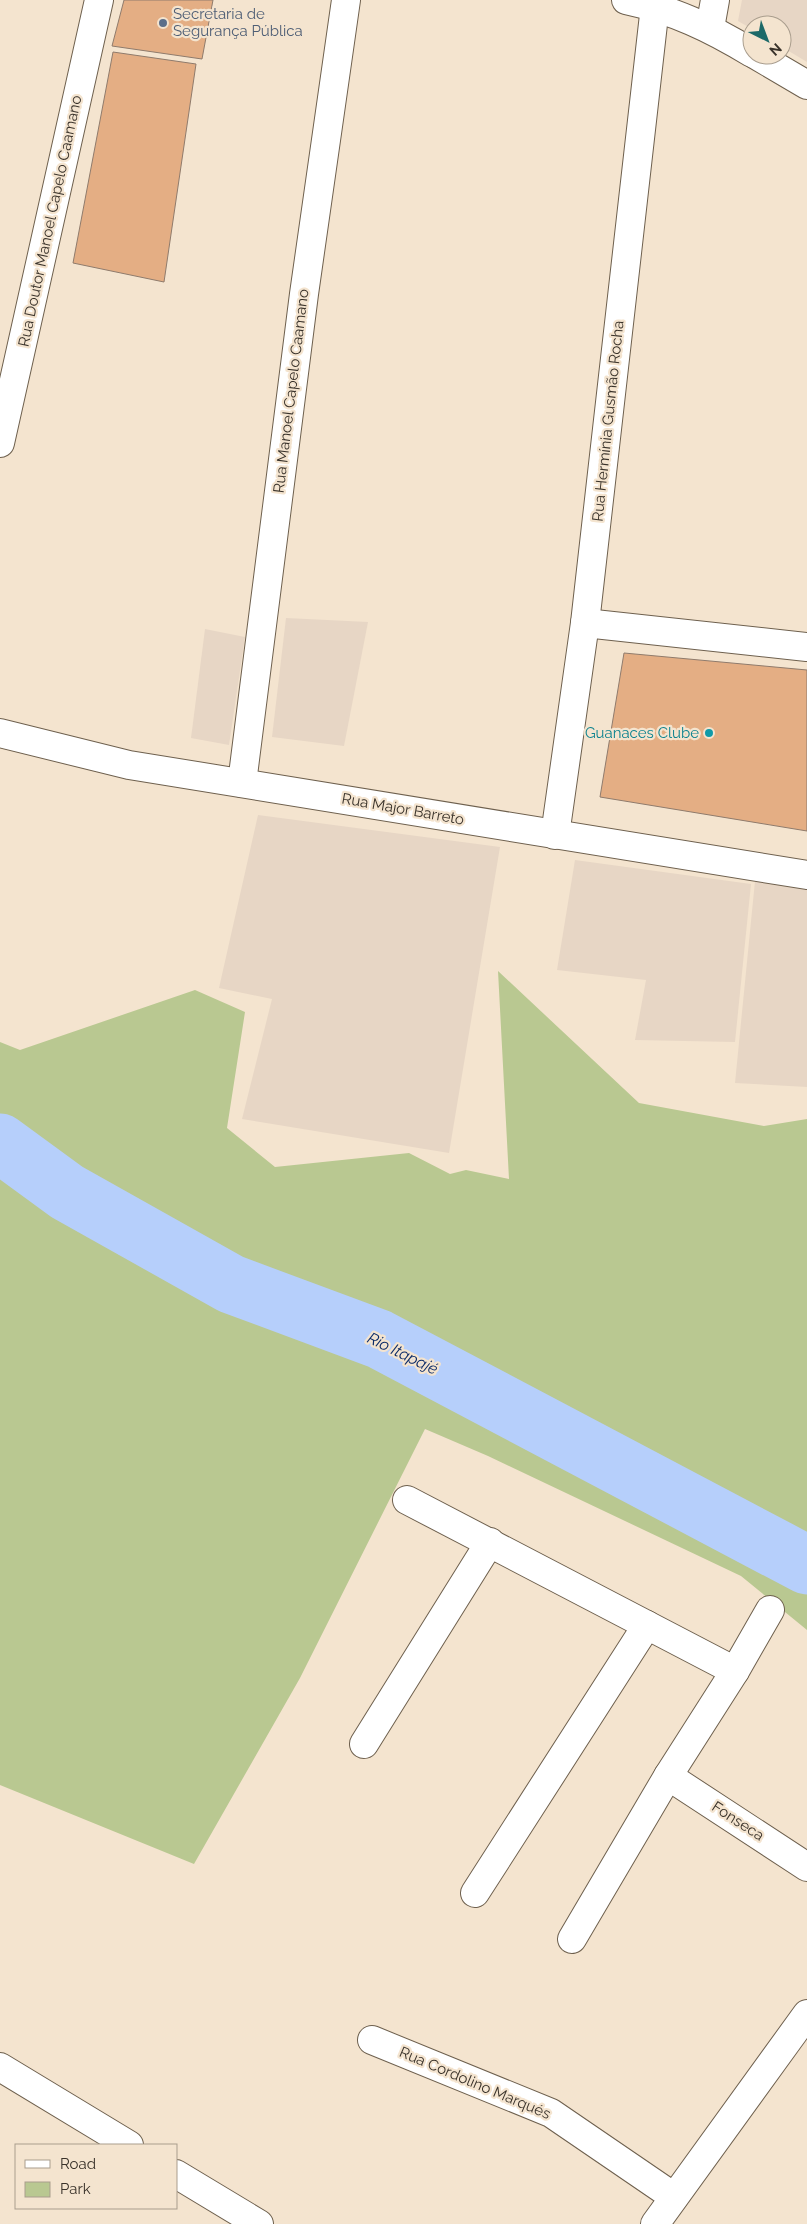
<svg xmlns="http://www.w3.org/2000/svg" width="807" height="2224" font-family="Raleway,sans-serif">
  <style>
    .commercial { fill: #e7d6c5 }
    .green { fill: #b9c891 }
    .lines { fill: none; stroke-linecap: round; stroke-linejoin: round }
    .river { stroke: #b6cffb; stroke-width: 59 }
    .building { fill: #e4ae84; stroke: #8f7b6c }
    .minor-casing { stroke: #6e604e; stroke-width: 30 }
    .major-casing { stroke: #6e604e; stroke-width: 30 }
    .minor { stroke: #fff; stroke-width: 28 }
    .major { stroke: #fff; stroke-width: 28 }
    .service-dot { fill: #5c6f8a; stroke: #f4e4cf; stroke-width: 2 }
    .culture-dot { fill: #0f9aa8; stroke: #f4e4cf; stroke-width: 2 }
    .labels { text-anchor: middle; stroke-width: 4.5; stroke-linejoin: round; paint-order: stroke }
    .service-label { font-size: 15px; fill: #4e5e75; stroke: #f4e4cf; text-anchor: start }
    .street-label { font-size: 15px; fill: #39322a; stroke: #f4e4cf }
    .culture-label { font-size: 15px; fill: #0d838f; stroke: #f4e4cf; text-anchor: end }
    .water-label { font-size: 16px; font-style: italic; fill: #0a2a67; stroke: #f4e4cf }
  </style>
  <rect width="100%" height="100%" fill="#f4e4cf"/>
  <!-- commercial -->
  <g class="commercial">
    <path d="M742,0h65v62l-25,-15v-22h-30v4l-14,-8z"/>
    <path d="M286,618l82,4 -24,124 -72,-9z"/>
    <path d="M205,629l40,8 -16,108 -38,-7z"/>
    <path d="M258,815l242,32 -51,306 -207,-34 30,-120 -53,-11z"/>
    <path d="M575,860l176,24 -16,158 -100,-2 11,-60 -89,-10z"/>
    <path d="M755,881l52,9v197l-72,-4z"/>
  </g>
  <!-- green -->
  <path class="green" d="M498,971l141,132 125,23 43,-7v511l-66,-54 -253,-120 -63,-27 -125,249 -106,186 -194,-79v-743l20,8 175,-60 50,22 -18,116 48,39 134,-14 41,21 16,-4 43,9z"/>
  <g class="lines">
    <!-- river -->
    <path class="river" d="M0,1143l67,49 164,92 148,55 428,226"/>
  </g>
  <!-- building -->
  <g class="building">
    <path d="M124,0h89l-11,59 -90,-13z"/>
    <path d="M113,52l83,12 -32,218 -91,-19z"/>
    <path d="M624,653l183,17v161l-207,-34z"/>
  </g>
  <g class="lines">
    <defs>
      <g id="minor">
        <path d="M626,0c47,10 85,28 126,53"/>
        <path d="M710,28l5,-28"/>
        <path d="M756,55l51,30"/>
        <path d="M0,443l99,-443"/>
        <path d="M585,623l222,24"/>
        <path d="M242,783l62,-489 42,-294"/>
        <path d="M555,835l30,-212 70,-617"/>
        <path d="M407,1500l328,171"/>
        <path d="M364,1744l126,-202"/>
        <path d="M668,1776l139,91"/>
        <path d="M475,1893l172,-268"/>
        <path d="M572,1939l96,-163 67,-105 35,-61"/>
        <path d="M372,2040l179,73 123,84"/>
        <path d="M0,2067l129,78"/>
        <path d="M176,2174l83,50"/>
        <path d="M655,2224l152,-210"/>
      </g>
      <path id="major" d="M0,733l129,32 678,110"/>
    </defs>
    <!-- minor casing -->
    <use href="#minor" class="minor-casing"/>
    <!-- major casing -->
    <use href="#major" class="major-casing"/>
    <!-- minor -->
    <use href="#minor" class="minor"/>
    <!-- major -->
    <use href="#major" class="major"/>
  </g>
  <!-- markers -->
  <circle class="service-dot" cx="163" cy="23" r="5"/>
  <circle class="culture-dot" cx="709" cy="733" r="5"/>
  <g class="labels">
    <!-- service labels -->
    <g class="service-label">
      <text x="173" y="19">Secretaria de<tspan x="173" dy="17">Segurança Pública</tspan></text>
    </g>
    <!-- street labels -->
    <g class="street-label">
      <text transform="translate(50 221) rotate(-78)" y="5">Rua Doutor Manoel Capelo Caamano</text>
      <text transform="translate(291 391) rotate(-83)" y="5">Rua Manoel Capelo Caamano</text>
      <text transform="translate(608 421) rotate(-84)" y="5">Rua Hermínia Gusmão Rocha</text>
      <text transform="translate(403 809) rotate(10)" y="5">Rua Major Barreto</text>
      <text transform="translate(738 1821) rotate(33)" y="5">Fonseca</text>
      <text transform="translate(475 2083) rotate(23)" y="5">Rua Cordolino Marqués</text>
    </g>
    <!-- culture labels -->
    <g class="culture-label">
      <text x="699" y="738">Guanaces Clube</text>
    </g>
    <!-- water labels -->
    <g class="water-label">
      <text transform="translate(403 1353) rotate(26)" y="6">Rio Itapajé</text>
    </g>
  </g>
  <!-- legend -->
  <rect x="15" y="2144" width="162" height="65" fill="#f4e4cf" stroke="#a99d8d"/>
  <rect x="25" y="2160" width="25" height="8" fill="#ffffff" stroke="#a99d8d"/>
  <text x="60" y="2169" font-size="15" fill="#39322a">Road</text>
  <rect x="25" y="2182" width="25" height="15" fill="#b9c891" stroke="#a99d8d"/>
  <text x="60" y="2194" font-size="15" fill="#39322a">Park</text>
  <!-- north arrow -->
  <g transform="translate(767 40) rotate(138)"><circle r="24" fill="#f4e4cf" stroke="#a99d8d"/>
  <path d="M0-4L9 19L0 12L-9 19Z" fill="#1c6968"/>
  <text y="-8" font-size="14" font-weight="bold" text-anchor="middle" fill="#39322a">N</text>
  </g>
</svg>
